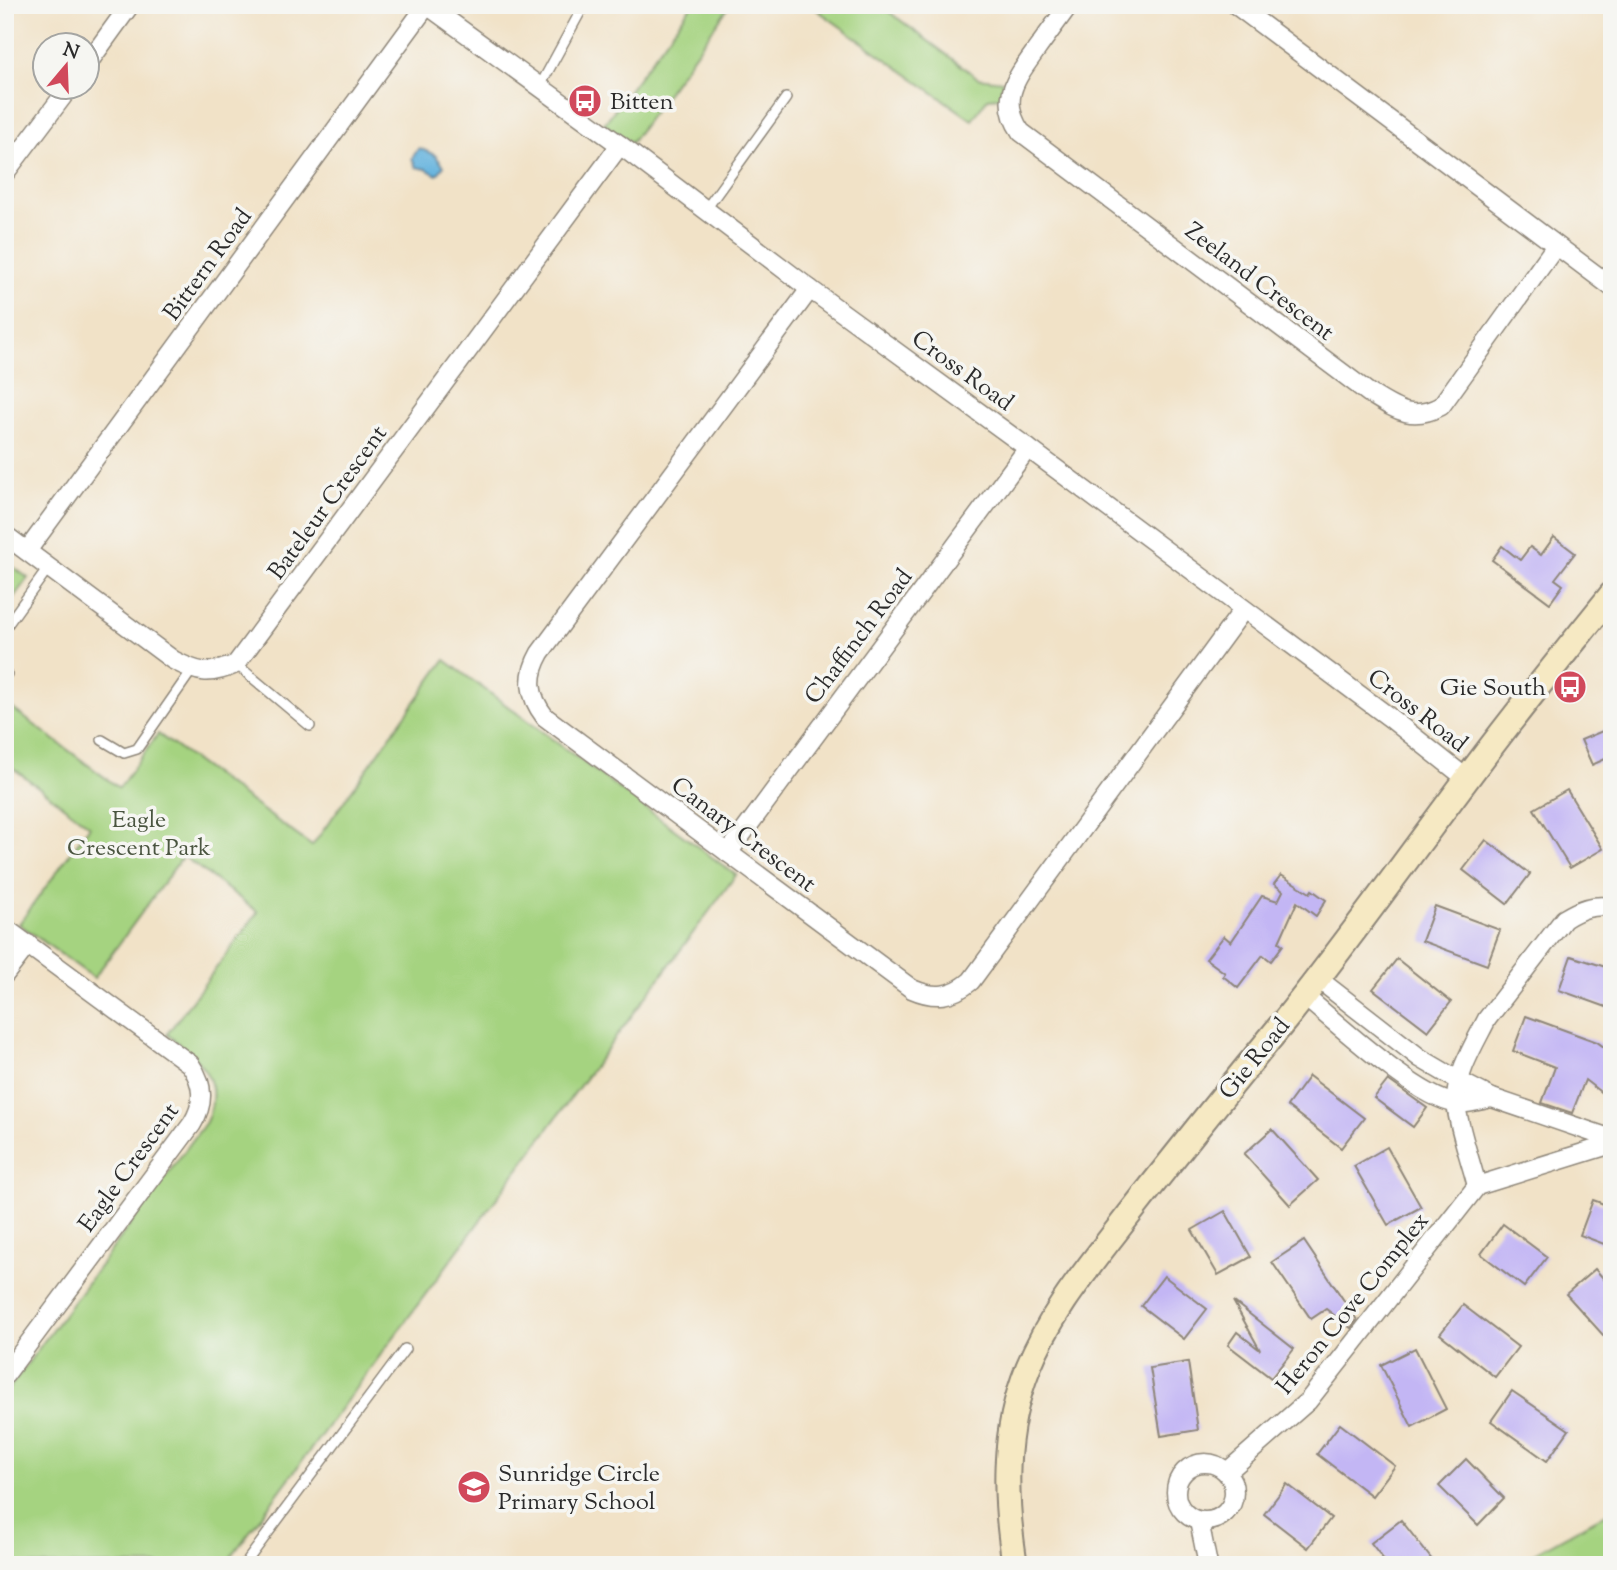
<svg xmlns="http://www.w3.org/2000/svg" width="1617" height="1570" font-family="'Sorts Mill Goudy',serif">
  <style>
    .green { fill: #a5d380; stroke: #687f56; stroke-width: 2 }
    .water { fill: #65b3de; stroke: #486f84; stroke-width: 2 }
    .building { fill: #c3b6f4 }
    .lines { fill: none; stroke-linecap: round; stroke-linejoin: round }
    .lane-casing { stroke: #8e8679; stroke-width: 12 }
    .street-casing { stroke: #8e8679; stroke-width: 21 }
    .secondary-casing { stroke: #8e8679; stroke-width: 28 }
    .lane { stroke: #fff; stroke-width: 9 }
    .street { stroke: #fff; stroke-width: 18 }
    .secondary { stroke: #f6e9c3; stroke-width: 24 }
    .labels { text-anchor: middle; stroke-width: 7; stroke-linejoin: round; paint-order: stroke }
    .poi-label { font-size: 24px; fill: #2b2b2b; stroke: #f6f6f2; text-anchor: start }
    .street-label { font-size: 24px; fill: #2b2b2b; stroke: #f6f6f2 }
    .park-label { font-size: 24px; fill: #4a5540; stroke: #f6f6f2 }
  </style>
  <rect width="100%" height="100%" fill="#f6f6f2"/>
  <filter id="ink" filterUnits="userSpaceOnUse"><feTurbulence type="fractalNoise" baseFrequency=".0143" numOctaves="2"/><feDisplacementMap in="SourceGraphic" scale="14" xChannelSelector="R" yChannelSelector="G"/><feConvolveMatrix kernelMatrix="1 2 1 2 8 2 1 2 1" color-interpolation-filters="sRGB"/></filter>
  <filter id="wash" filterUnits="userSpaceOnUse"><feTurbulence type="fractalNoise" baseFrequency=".00686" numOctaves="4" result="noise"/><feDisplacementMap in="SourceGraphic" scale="28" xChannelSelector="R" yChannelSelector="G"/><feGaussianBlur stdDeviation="1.57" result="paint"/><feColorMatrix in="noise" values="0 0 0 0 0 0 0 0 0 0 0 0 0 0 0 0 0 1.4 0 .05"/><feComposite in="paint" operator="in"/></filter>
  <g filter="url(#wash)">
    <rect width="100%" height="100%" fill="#f1e2c7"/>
    <!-- green -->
    <g class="green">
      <path d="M692,5h38l-99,138 -27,-19z"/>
      <path d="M810,5h70l98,73 25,3 -3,16 -12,1 -16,22z"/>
      <path d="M5,561l23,17 -23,31z"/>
      <path d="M445,660l291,215 -511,690h-220v-171l201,-272c20,-44 -9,-62 -39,-88l91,-122 -75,-56 -89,122 -75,-54 71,-98 -85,-64v-59l114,85 39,-54 154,112z"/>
      <path d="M1612,1510v55h-99z"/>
    </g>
    <!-- water -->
    <path class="water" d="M419,148l16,7 9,11 -7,9 -11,-6 -10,-2 -4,-9z"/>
    <g id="blocks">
      <!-- building -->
      <g class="building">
        <path d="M1554,537l21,16 -20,26 8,6 -13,18 -58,-43 10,-14 18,14 10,-13 11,8z"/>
        <path d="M1612,727v29l-20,9 -11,-25z"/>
        <path d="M1567,790l36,59 -33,19 -36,-59z"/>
        <path d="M1486,840l44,34 -23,30 -44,-34z"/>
        <path d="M1281,875l29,18 2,-3 14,10 -10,16 -19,-14 -18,40 4,3 -12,16 -8,-6 -25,33 -15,-12 2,-3 -19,-14 18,-23 7,6 31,-46 16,5 5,-10 -9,-7z"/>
        <path d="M1435,906l65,24 -13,35 -65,-24z"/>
        <path d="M1571,956l41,13v40l-53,-19z"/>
        <path d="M1397,959l54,43 -23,29 -55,-42z"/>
        <path d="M1526,1016l71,26 15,11v48l-27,-21 -13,33 -30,-10 13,-36 -42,-16z"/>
        <path d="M1309,1076l55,42 -23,30 -54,-42z"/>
        <path d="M1388,1080l39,28 -14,19 -39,-29z"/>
        <path d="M1272,1129l46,51 -28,25 -46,-51z"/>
        <path d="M1387,1147l34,60 -33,18 -34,-59z"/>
        <path d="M1593,1200l19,7v40l-32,-12z"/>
        <path d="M1225,1211l26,46 -33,18 -26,-45z"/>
        <path d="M1503,1224l44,33 -23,30 -43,-33z"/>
        <path d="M1304,1241l53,79 -6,8 -25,-19 -15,10 -39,-57z"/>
        <path d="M1595,1269l17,19v57l-46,-51z"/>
        <path d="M1164,1276l43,33 -23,30 -43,-33z"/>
        <path d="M1233,1301l61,48 -23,29 -43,-33 9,-13 23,18z"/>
        <path d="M1463,1305l55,42 -23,30 -55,-43z"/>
        <path d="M1415,1348l31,61 -34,18 -31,-62z"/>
        <path d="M1188,1362l10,68 -37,6 -11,-68z"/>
        <path d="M1512,1391l57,39 -22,31 -56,-40z"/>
        <path d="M1340,1424l55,42 -23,30 -55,-42z"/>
        <path d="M1466,1459l38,39 -26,27 -39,-39z"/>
        <path d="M1287,1484l44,34 -23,30 -44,-34z"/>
        <path d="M1401,1520l35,45h-48l-17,-22z"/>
      </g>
    </g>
  </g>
  <g filter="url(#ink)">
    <use href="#blocks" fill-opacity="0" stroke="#8e8679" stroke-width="2"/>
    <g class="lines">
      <defs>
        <g id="lane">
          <path d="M540,86l44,-81"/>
          <path d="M706,209l80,-111"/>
          <path d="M5,628l44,-61"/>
          <path d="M236,664l74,62"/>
          <path d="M5,672l2,2"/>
          <path d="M102,740l22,13 13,-4 55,-79"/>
          <path d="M244,1565l161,-216"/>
        </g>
        <g id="street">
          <path d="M1069,5c-11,15 -22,30 -32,44 -20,28 -39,50 -16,83l348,261c26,16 42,29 72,13l114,-159"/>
          <path d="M1236,5l376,282"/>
          <path d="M88,63l42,-58"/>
          <path d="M5,173l64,-85"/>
          <path d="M810,289l-270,364c-13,23 -12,42 5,64l367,272c23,10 40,8 59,-8l272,-371"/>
          <path d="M5,535l168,125c25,13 36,16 63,4l384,-519"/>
          <path d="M27,551l400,-546 193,140 190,144 218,159 361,269 78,62"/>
          <path d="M728,853l300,-405"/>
          <path d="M5,928l185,136c14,20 15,39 2,60l-187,251"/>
          <path d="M5,974l23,-30"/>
          <path d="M1317,978l103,80 39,23 33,17 120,41"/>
          <path d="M1304,996c32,26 113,102 151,107 11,2 26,-3 37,-5"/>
          <path d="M1477,1186c-5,-21 -21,-66 -21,-85 0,-28 19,-58 31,-82l77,-100c16,-10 29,-15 48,-12"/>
          <circle cx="1205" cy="1492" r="29"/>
          <path d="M1227,1472l81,-71 169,-215 135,-42"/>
          <path d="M1199,1521l9,44"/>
        </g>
        <path id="secondary" d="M1015,1565c-11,-68 -13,-132 13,-197 22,-55 60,-100 96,-147 53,-68 107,-135 162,-202 67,-84 130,-173 195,-259 42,-56 87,-111 131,-166"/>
      </defs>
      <!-- lane casing -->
      <use href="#lane" class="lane-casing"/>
      <!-- street casing -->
      <use href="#street" class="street-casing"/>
      <!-- secondary casing -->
      <use href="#secondary" class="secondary-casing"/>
      <!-- lane -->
      <use href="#lane" class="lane"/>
      <!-- street -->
      <use href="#street" class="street"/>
      <!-- secondary -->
      <use href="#secondary" class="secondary"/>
    </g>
  </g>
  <!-- icons -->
  <defs>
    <symbol id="bus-disc" viewBox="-11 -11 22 22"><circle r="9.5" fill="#d1495b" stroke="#f6f6f2"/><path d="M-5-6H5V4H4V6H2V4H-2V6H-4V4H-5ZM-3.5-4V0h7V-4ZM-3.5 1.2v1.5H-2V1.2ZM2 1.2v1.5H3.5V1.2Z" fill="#fff"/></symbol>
    <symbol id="school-disc" viewBox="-11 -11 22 22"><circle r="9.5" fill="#d1495b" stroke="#f6f6f2"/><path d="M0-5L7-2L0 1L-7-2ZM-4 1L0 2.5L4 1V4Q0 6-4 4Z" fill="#fff"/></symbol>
  </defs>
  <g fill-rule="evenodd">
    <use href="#bus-disc" x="566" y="82" width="38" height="38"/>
    <use href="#bus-disc" x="1551" y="668" width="38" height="38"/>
    <use href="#school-disc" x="455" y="1468" width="38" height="38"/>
  </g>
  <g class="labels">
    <!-- poi labels -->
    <g class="poi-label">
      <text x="610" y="109">Bitten</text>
      <text x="1546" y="695" text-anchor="end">Gie South</text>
      <text x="498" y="1481">Sunridge Circle<tspan x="498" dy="28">Primary School</tspan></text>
    </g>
    <!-- street labels -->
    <g class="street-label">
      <text transform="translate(207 264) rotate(-54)" y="8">Bittern Road</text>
      <text transform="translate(1260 281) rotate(37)" y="8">Zeeland Crescent</text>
      <text transform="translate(963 370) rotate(36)" y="8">Cross Road</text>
      <text transform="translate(327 502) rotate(-54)" y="8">Bateleur Crescent</text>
      <text transform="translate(858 636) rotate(-53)" y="8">Chaffinch Road</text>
      <text transform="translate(1418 710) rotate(38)" y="8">Cross Road</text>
      <text transform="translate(744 834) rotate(37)" y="8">Canary Crescent</text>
      <text transform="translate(1254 1058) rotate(-51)" y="8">Gie Road</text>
      <text transform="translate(128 1167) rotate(-54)" y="8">Eagle Crescent</text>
      <text transform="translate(1352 1303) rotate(-51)" y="8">Heron Cove Complex</text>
    </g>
    <!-- park labels -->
    <g class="park-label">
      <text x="139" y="827">Eagle<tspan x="139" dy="28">Crescent Park</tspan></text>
    </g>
  </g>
  <!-- margin -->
  <rect width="1617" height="1570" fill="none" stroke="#f6f6f2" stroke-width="28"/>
  <!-- north arrow -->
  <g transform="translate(66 66) rotate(19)"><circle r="33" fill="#f6f6f2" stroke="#a5a5a2" stroke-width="2"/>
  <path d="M0-5L12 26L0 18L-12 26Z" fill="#d1495b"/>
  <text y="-10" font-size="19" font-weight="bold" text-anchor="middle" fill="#2b2b2b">N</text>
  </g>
</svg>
